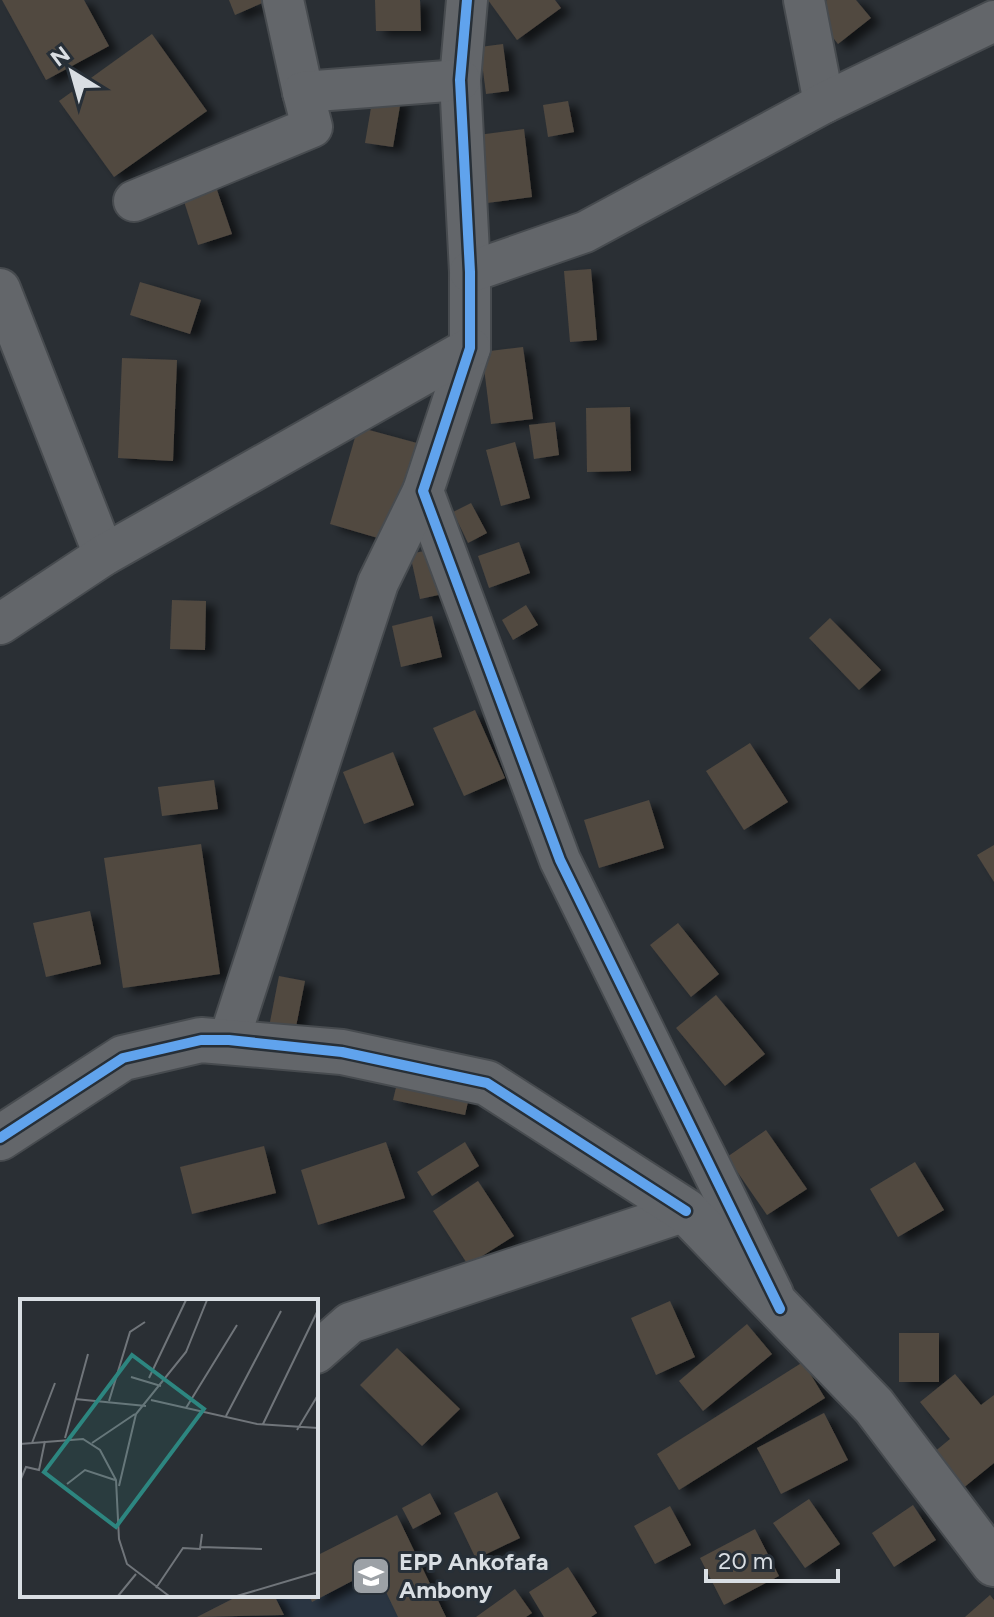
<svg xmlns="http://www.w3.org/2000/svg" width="994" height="1617" font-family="Figtree,sans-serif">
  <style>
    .built { fill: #2a3542 }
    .building { fill: #514940; filter: url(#shadow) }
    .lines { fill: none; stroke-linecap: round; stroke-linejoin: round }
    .street-casing { stroke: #474b4f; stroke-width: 44 }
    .secondary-casing { stroke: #474b4f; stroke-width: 48 }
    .street { stroke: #63666a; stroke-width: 40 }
    .secondary { stroke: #63666a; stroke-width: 44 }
    .cycleway-casing { stroke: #272f37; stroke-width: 15 }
    .cycleway { stroke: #60a3ed; stroke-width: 10 }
    .labels { text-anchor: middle; stroke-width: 6; stroke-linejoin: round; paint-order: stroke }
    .poi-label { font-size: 24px; font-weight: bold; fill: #d9dee3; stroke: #272f37; text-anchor: start }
    .inset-road { fill: none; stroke: #70757a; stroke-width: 2 }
    .view { fill: #2d8680; fill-opacity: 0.15; stroke: #2d8680; stroke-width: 4 }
    .inset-edge { fill: none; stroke: #d9dee3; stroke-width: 4 }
  </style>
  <defs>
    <filter id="shadow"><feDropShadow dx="9" dy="5" stdDeviation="4" flood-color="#0009"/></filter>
  </defs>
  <rect width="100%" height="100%" fill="#2a2f34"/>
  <!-- built -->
  <path class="built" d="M397,1515l49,102h-249l43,-22h76z"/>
  <!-- building -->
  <g class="building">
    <path d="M2,0h82l25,46 -63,34z"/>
    <path d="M229,0h40l-34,15z"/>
    <path d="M375,0h45l1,31h-45z"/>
    <path d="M488,0h67l6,8 -44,32z"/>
    <path d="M827,0h29l15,18 -33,26 -26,-33z"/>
    <path d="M152,34l55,77 -93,66 -55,-76z"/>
    <path d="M503,44l6,47 -23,3 -6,-47z"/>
    <path d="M373,96l28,4 -8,47 -28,-4z"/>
    <path d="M568,101l6,31 -26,5 -5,-32z"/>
    <path d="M524,129l8,68 -45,6 -9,-68z"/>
    <path d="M215,184l17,50 -34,11 -16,-50z"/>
    <path d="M591,269l6,71 -27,2 -6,-71z"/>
    <path d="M140,282l61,18 -11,34 -60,-19z"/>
    <path d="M523,347l10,72 -42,5 -9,-72z"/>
    <path d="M122,358l55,2 -4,101 -55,-3z"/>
    <path d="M630,407l1,64 -44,1 -1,-64z"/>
    <path d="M555,422l4,33 -25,4 -5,-34z"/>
    <path d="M358,427l59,16 -29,98 -58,-17z"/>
    <path d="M515,442l15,56 -29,8 -15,-56z"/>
    <path d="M471,503l16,30 -19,10 -15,-31z"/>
    <path d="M519,542l11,31 -41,15 -11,-32z"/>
    <path d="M433,549l10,45 -23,5 -10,-45z"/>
    <path d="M172,600l34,1 -1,49 -35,-1z"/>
    <path d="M526,605l12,20 -25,15 -11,-20z"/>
    <path d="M432,616l10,41 -41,10 -9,-41z"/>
    <path d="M830,618l51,52 -22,20 -50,-52z"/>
    <path d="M475,710l30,68 -41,18 -31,-68z"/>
    <path d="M750,743l38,59 -44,28 -38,-59z"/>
    <path d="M393,752l21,53 -50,19 -21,-52z"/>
    <path d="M214,780l4,29 -56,7 -4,-29z"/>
    <path d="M649,800l15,48 -65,20 -15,-48z"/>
    <path d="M201,844l19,130 -97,14 -19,-130z"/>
    <path d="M994,845v37l-17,-27z"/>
    <path d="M90,911l11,53 -55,13 -13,-54z"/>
    <path d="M678,923l41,51 -28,23 -41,-52z"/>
    <path d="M279,976l26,5 -10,51 -26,-5z"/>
    <path d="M716,995l49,59 -40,32 -49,-58z"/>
    <path d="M398,1079l72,14 -5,22 -72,-15z"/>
    <path d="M766,1130l41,59 -40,26 -40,-58z"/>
    <path d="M386,1142l19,56 -87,27 -17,-55z"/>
    <path d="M465,1142l14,24 -47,30 -15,-24z"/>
    <path d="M264,1146l12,47 -84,21 -12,-47z"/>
    <path d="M915,1162l29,48 -46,27 -28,-48z"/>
    <path d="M478,1181l36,55 -46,29 -35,-54z"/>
    <path d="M670,1301l25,56 -39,18 -25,-57z"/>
    <path d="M747,1324l25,30 -69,57 -24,-30z"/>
    <rect x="899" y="1333" width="40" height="49"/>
    <path d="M397,1348l63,61 -38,37 -62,-61z"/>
    <path d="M803,1362l22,36 -146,92 -22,-36z"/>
    <path d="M955,1374l26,31 13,-10v68l-32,26 -29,-36 17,-14 -30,-37z"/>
    <path d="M824,1413l24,47 -67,34 -24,-46z"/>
    <path d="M497,1492l23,46 -44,21 -22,-46z"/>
    <path d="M430,1493l11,21 -28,15 -11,-21z"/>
    <path d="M809,1499l31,45 -35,24 -32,-45z"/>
    <path d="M913,1505l23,35 -42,27 -22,-34z"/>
    <path d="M670,1506l21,39 -36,19 -21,-38z"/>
    <path d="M397,1515l49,102h-48l-23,-48 -63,33 -3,-7h7v-39z"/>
    <path d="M755,1529l24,47 -55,29 -24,-47z"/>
    <path d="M568,1567l29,46 -6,4h-47l-15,-25z"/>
    <path d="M515,1589l17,24 -6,4h-50z"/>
    <path d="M240,1595h34l10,20 -87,2z"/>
    <path d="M990,1595l4,5v17h-29z"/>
  </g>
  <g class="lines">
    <defs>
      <g id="street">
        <path d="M283,0l20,92"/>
        <path d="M467,0l-7,80 10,192v76l-47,143 137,369 213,434"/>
        <path d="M804,0l20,103"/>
        <path d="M134,201l178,-74 -9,-35 157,-12"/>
        <path d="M470,272l115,-40 239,-129 170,-82"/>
        <path d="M0,289l104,266"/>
        <path d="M0,624l104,-69 366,-207"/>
        <path d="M229,1040l149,-457 45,-92"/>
        <path d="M316,1353l34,-30 336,-112"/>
      </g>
      <path id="secondary" d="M0,1138l123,-80 78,-18 141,12 145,31 199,128 188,195 120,158"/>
    </defs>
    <!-- street casing -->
    <use href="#street" class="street-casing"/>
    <!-- secondary casing -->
    <use href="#secondary" class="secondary-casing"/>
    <!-- street -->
    <use href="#street" class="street"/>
    <!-- secondary -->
    <use href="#secondary" class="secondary"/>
    <defs>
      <g id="cycleway">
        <path d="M467,0l-7,80 10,192v76l-47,143 137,369 220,449"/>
        <path d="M0,1138l123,-80 78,-18h28l113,12 145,31 199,128"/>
      </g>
    </defs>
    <!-- cycleway casing -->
    <use href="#cycleway" class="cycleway-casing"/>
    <!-- cycleway -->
    <use href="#cycleway" class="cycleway"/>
  </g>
  <!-- icons -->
  <defs>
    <symbol id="school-square" viewBox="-11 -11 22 22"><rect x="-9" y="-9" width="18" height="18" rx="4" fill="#9ca1a6" stroke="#272f37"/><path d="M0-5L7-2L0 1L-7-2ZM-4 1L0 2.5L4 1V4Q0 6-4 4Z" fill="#fff"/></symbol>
  </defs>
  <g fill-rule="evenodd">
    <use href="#school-square" x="349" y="1554" width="44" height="44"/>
  </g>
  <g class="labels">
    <!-- poi labels -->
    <g class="poi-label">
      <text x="399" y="1570">EPP Ankofafa<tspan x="399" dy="28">Ambony</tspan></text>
    </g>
  </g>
  <!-- overview -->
  <g transform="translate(20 1299)">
    <rect width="298" height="298" fill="#2a2f34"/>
    <path class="inset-road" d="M111,78l30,9M129,79l37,-78M55,100l71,7M131,101l106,24 61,4M89,102l21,-69 15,-10M166,109l51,-83M206,117l55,-105M243,125l55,-114M277,131l21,-35M45,139l23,-84M12,144l23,-60M72,144l43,-29M0,145l63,-5 17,11 16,30 3,59 8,25 42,32M0,182l6,-14 13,3 6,-29M47,185l18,-14 30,10M99,187l17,-72 50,-62 21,-52M181,248l61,2M136,289l27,-40 17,1 2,-15M98,297l18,-22M217,297l81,-24"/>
    <path class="view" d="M112,56l72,54 -88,118 -72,-55z"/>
    <rect width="298" height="298" class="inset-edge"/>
  </g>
  <!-- north arrow -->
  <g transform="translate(72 72) rotate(323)" stroke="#272f37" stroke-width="6" paint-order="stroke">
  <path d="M0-6L14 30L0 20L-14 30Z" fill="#d9dee3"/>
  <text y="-12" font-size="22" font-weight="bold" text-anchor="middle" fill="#d9dee3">N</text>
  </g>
  <!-- scale -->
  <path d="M706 1569v12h132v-12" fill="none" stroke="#d9dee3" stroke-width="4"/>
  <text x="718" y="1569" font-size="24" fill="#d9dee3" stroke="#272f37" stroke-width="6" paint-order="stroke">20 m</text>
</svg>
